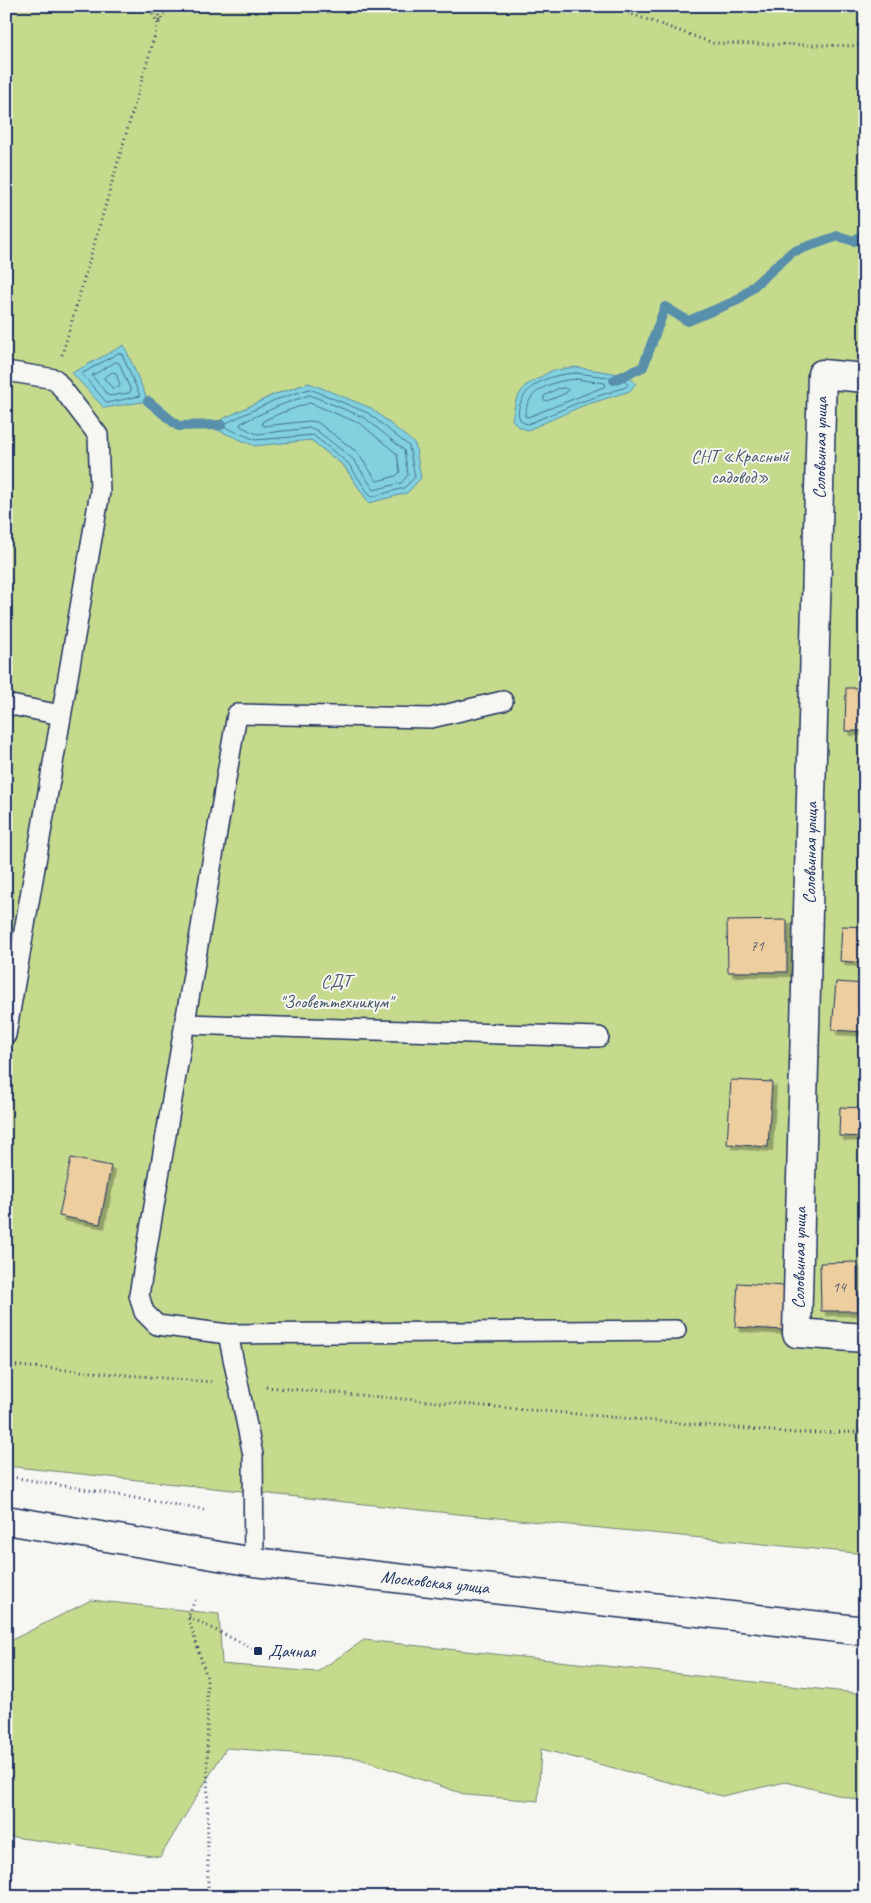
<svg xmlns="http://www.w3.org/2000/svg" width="871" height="1903" font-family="Caveat,sans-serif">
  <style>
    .green { fill: #c6da8e; stroke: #708476; fill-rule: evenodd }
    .water { fill: #82d1df; stroke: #5990ab }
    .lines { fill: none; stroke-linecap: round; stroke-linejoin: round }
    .shore { stroke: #447092; stroke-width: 1 }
    .stream { stroke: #5990ab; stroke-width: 10 }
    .building { fill: #ecce9f; stroke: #1b2f5e; filter: url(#shadow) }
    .service-casing { stroke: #1b2f5e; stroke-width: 22 }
    .minor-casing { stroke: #1b2f5e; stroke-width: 31 }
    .primary-casing { stroke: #1b2f5e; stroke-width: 31 }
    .path { stroke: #1b2f5e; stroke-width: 3; stroke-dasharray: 1 4; stroke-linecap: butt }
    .service { stroke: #f6f6f2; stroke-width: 19 }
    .minor { stroke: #f6f6f2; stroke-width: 28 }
    .primary { stroke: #f6f6f2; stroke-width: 28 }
    .poi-dot { fill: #1b2f5e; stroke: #f6f6f2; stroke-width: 2 }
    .labels { text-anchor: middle; stroke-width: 4; stroke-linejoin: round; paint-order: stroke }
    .number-label { font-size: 15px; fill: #4f576e }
    .street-label { font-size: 18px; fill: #1b2f5e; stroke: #f6f6f2 }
    .park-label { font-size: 18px; fill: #465a6a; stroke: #f6f6f2 }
    .poi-label { font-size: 18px; fill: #1b2f5e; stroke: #f6f6f2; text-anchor: start }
  </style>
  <defs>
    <filter id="shadow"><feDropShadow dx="4.5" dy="4.5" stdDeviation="0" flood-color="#0004"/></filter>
  </defs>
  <rect width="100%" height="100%" fill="#f6f6f2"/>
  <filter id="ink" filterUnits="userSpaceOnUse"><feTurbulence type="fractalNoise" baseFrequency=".02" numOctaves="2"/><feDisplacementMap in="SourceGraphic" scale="10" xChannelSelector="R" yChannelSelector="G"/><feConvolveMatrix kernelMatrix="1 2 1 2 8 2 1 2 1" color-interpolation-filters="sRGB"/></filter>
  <g filter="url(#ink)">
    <!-- green -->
    <g class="green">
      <path d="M6,6h859v1548l-407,-40 -452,-48zM309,383l60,120 -25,-37 -33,-26 -102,-14 64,-31z"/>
      <path d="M91,1600l128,14 3,50 95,8 47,-32 501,54v108l-79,-20 -64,14 -181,-47 -3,52 -71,-6 -110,-37 -131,-10 -66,109 -154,-21v-193z"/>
    </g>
    <!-- water -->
    <g class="water">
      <path d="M124,345l24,56 -44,7 -32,-35z"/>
      <path d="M575,367l51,8 10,8 -6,8 -48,15 -54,24c-8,-2 -12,-4 -16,-11l4,-19 9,-14 26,-15z"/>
      <path d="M309,383l62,25 44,36 6,34 -14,15 -38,10 -25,-37 -33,-26 -56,6 -47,-20 65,-31z"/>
    </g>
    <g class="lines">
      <!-- shore -->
      <g class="shore">
        <path d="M119,353l3,1 18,42 -33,7 -25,-29z"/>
        <path d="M116,362l3,1 12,28 -2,2 -20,3 -17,-20z"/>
        <path d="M113,372l3,1 4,12 -1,2 -7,1 -8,-10z"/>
        <path d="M576,373l48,6 4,6 -2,2 -46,15 -52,22c-17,-2 -8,-26 1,-34 12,-12 30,-16 47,-17z"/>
        <path d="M576,379l29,4 1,3 -78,31 -3,-1c1,-27 28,-35 51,-37z"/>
        <path d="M565,388l3,2 -2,3 -19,8 -3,-1v-4l13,-7z"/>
        <path d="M310,389l58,24 41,33 6,31 -11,11 -33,9 -23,-34 -35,-28 -57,5 -32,-13 2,-4 49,-23z"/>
        <path d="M310,395l55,23 39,32 4,25 -7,8 -27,7 -21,-31 -37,-29 -6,-2 -53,6 -17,-8 1,-3 37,-17z"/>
        <path d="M310,403l51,21 36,30 3,18 -4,4 -19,5 -20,-29 -40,-30 -8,-1 -45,5 -2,-2 1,-3 18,-8z"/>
      </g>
      <!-- stream -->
      <g class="stream">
        <path d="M614,380l29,-13 22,-60 23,14 50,-21 54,-48 46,-16 16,5 11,-8"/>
        <path d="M148,401l30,25 43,-1"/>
      </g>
    </g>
    <!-- building -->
    <g class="building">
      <path d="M846,688h19v43h-20z"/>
      <path d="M787,920v52h-59l-1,-51z"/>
      <path d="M842,926l23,1v36l-25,-2z"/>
      <path d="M836,982l29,2v48l-33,-2z"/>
      <path d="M731,1080l41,2 -4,65 -41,-3z"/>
      <path d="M840,1107l25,1v29l-26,-1z"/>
      <path d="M71,1158l40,8 -11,58 -41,-8z"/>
      <path d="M857,1262l1,49h-37l-1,-48z"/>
      <path d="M738,1283l48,3 -3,44 -48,-3z"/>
    </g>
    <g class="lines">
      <defs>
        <g id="service">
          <path d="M6,371l49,8 43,56 2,57 -94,543"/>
          <path d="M503,701l-72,17 -194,-4 -98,581 5,17 13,13 71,9 448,-4"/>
          <path d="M6,704l55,11"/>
          <path d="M186,1024l413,13"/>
          <path d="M228,1334l25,121 1,107"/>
        </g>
        <path id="minor" d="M865,378l-43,-4 -25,959 68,5"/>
        <path id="primary" d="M6,1520l248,42 611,69"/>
      </defs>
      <!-- service casing -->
      <use href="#service" class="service-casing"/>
      <!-- minor casing -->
      <use href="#minor" class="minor-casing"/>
      <!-- primary casing -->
      <use href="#primary" class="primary-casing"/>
      <!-- path -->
      <g class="path">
        <path d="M609,6l104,37 152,3"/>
        <path d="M159,21l1,-15"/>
        <path d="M159,23l9,-17"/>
        <path d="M62,355l96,-331 -9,-18"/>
        <path d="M6,1365l206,17"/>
        <path d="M266,1387l529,46 70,-1"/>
        <path d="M6,1476l200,34"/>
        <path d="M195,1600l-7,17 19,61 1,219"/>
        <path d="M189,1617l69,34"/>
      </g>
      <!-- service -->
      <use href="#service" class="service"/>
      <!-- minor -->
      <use href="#minor" class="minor"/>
      <!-- primary -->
      <use href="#primary" class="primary"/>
    </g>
  </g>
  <!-- markers -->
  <rect class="poi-dot" x="253" y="1646" width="10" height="10" rx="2.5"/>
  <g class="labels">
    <!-- number labels -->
    <g class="number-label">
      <text x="757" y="951">71</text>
      <text x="839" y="1292">14</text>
    </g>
    <!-- street labels -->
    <g class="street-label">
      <text transform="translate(820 448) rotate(-89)" y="6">Соловьиная улица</text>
      <text transform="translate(810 853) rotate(-89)" y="6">Соловьиная улица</text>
      <text transform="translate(799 1258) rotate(-89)" y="6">Соловьиная улица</text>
      <text transform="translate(435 1582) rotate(6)" y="6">Московская улица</text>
    </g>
    <!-- park labels -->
    <g class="park-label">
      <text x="740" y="462">СНТ «Красный<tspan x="740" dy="21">садовод»</tspan></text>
      <text x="336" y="987">СДТ<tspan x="336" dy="21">"Зооветтехникум"</tspan></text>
    </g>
    <!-- poi labels -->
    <g class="poi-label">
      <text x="268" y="1657">Дачная</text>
    </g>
  </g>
  <!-- margin -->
  <rect width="871" height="1903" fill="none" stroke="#f6f6f2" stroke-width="25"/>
  <rect x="12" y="12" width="846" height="1878" fill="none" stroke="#1b2f5e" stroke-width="2" filter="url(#ink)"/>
</svg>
